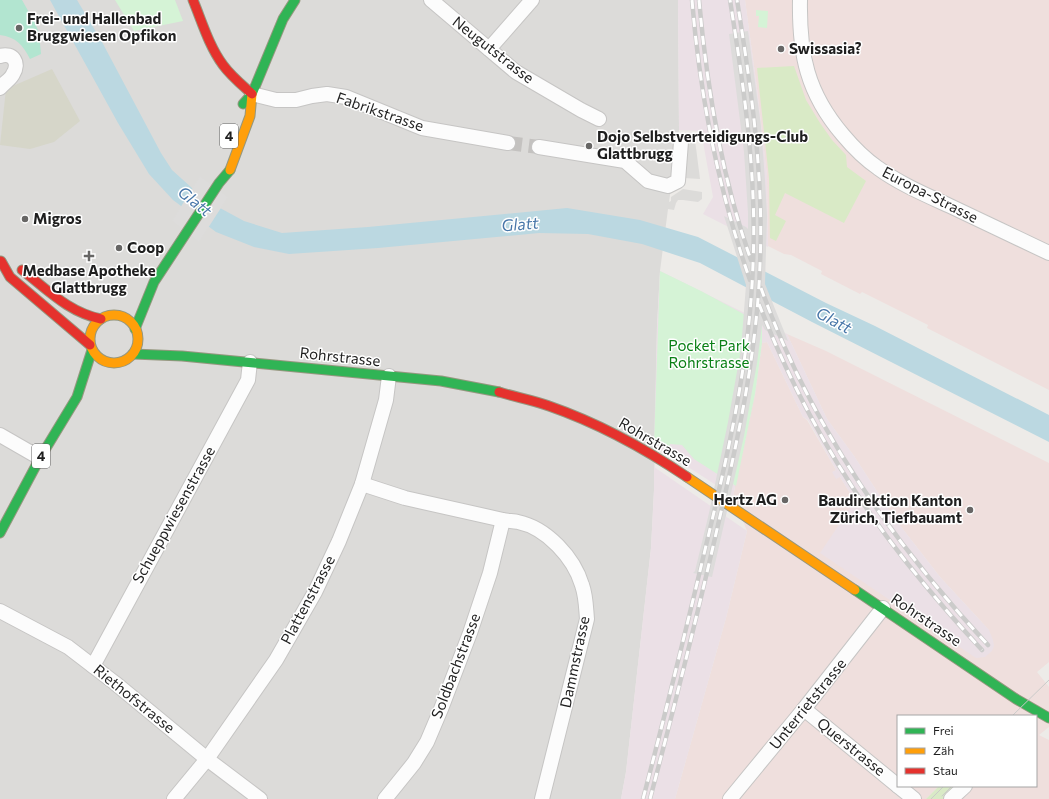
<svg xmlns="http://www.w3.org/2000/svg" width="1049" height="799" font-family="Commissioner,sans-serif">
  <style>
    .residential { fill: #dcdbd9 }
    .commercial { fill: #efdfdd }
    .industrial { fill: #ebe0e6 }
    .construction { fill: #d6d6c9 }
    .grass { fill: #d9eac6 }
    .park { fill: #d5f3d6 }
    .pitch { fill: #b2e5d0 }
    .water { fill: #bbd8e1 }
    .pier { fill: #dddcdb }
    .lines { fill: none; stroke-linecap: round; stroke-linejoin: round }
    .street-tunnel { stroke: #c4c2c0; stroke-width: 14; stroke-dasharray: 14 7; stroke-linecap: butt }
    .street-casing { stroke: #c6c5c4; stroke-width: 16 }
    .fast-casing { stroke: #95977f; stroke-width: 11 }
    .slow-casing { stroke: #95977f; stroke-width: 11 }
    .jam-casing { stroke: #95977f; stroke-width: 11 }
    .street { stroke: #fcfcfc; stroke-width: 14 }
    .fast { stroke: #30b455; stroke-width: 9 }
    .slow { stroke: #ff9f0a; stroke-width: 9 }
    .jam { stroke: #e5322d; stroke-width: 9 }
    .tram { stroke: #cbcbca; stroke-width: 1 }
    .rail-casing { stroke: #cbcbca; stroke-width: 4.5 }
    .rail { stroke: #fff; stroke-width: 3; stroke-dasharray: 9; stroke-linecap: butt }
    .poi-dot { fill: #676665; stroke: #fff; stroke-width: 1.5 }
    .labels { text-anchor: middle; stroke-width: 3; stroke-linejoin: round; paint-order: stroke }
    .shield { fill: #fff; stroke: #626262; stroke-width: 1 }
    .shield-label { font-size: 14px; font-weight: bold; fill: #1f1f1f }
    .poi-label { font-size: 15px; font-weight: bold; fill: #1f1f1f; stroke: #fff; text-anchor: start }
    .street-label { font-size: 15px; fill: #1f1f1f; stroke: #fff }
    .park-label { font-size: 15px; fill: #0a8016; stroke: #fff }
    .water-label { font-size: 16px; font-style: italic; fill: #4776a8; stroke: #fff }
  </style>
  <rect width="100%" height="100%" fill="#edebe8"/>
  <!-- residential -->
  <g class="residential">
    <path d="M0,0h678l1,130 -10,72 2,-1v-4l12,-8 19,3v7l-4,3 -15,-2h-5l-2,3 -2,7 -6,-1 -8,62 -3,55 -3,164 -3,58 -25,224 -5,27h-621z"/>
    <path d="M686,139l9,1 5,39 -16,-1z"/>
  </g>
  <!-- commercial -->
  <g class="commercial">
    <path d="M745,0h304v390l-122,-62 1,-3 -66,-33 -2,2 -39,-20 1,-3 -31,-16 -7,-1 -16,-8 -1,-70 -10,-88z"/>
    <path d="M787,334l39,17 223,112v199l-12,10 12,15v40l-10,8 10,5v59h-104l12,-13h79v-70h-138v70h41l-13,13h-251l51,-181 21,-87 -14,-35 22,-102 7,-51 5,-1 36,75 4,3 29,50 -3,2 7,5 15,24 134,129 -49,-53 -45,-58 -41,-63 -27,-37z"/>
  </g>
  <!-- industrial -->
  <g class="industrial">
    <path d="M678,0h67l12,88 10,88 1,71 -65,-33 10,-17 -12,-66 -22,-1z"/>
    <path d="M660,271l127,63 40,85 27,37 41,63 45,58 49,53 4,10 1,6 -2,5 -7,6 -9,1 -156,-105 35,-52 -15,-24 -4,2 -4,-7 4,-2 -28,-50 -5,-3 -36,-75 -5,1 -7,51 -22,102 -79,-51 3,-119z"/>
    <path d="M654,467l93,64 -21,87 -51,181h-54l5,-27 25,-224 3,-58z"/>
  </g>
  <!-- construction -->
  <path class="construction" d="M52,69l28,52 -26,21 -24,7 -30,-4 6,-56z"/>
  <!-- grass -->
  <g class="grass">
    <path d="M794,66l12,34 14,23 12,17 14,15 1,12 19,14 -22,42 -59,-30 -10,22 11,6 -10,20 -6,-3 -1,-60 -12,-110z"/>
    <path d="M939,786h18l-12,13h-19z"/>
  </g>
  <!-- park -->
  <g class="park">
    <path d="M115,0h60l8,21 -49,10z"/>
    <path d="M756,10l12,1 -1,17 -9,-1 1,-11h-3z"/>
    <path d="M660,271l41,20 61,33v19l-7,51 -19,92 -42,-27 -12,-14 -12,-1 -1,6 -11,-6 -4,1z"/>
  </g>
  <!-- pitch -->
  <path class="pitch" d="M0,0h22l13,23 4,10 2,21 -11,5c-7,-14 -14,-22 -30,-24z"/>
  <!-- water -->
  <path class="water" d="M50,0h27l25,42 59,111 11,17 20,18 28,20 24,13 38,12 86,-6 199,-19 73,12 58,17 128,66 49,23 174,89v27l-237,-120 -112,-59 -58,-19 -54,-10 -49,-1 -161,15 -89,6 -35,-7 -38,-15 -43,-32 -24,-26 -31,-51z"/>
  <!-- pier -->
  <g class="pier">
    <path d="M748,31l13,95 4,54 2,36 -2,68 23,57 -23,-11 -3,-5 -5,38 -13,73 -32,141 -19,-4 2,-2 14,-58 19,-91 13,-73 5,-64 -22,-69 22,11 2,2v-16l-4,-61 -15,-118z"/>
    <path d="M200,176l28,21 -29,45 -27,-21z"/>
  </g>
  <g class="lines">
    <!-- street-tunnel -->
    <path class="street-tunnel" d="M508,143l31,4"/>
    <defs>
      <g id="street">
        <path d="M431,0l85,72 65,38 18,9"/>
        <path d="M800,0c-1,54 7,93 43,135 10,12 22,24 35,33 22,16 48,27 72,38 33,16 66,31 99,47"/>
        <path d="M489,49l43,-49"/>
        <path d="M0,56c13,-4 20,7 13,18 -2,5 -9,9 -13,14"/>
        <path d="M252,94l24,6h20l16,-4 15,-2 19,3 76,31 86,15"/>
        <path d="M539,147l86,14 23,20 20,5 10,-5 3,-39"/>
        <path d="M0,435l40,23"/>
        <path d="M362,484l43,14 98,22c5,1 11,1 15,2 29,6 56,36 64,63 4,11 4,23 5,34l-45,180"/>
        <path d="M0,611l68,36 47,36 92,76 53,40"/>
        <path d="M93,666l155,-286 2,-18"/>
        <path d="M804,709l94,77"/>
        <path d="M898,786l16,13"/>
        <path d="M174,799l33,-40 69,-99 39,-68 24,-51 23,-57 24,-84 3,-24"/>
        <path d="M385,799l29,-36 13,-21 14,-33 29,-76 20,-60 13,-53"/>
        <path d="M730,799l74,-90 79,-101"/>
        <path d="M951,799l14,-13"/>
      </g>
      <g id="fast">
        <path d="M243,104l9,-10 31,-75 12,-19"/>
        <path d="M135,329l19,-47 65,-99 11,-13"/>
        <path d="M133,354l49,2 259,25 58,11"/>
        <path d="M0,533l40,-75 37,-61 15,-47"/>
        <path d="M855,590l161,109 33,19"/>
      </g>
      <g id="slow">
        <path d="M230,170l20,-54 2,-22"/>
        <circle cx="114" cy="339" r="24"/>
        <path d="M687,477l168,113"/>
      </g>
      <g id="jam">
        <path d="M193,0c9,22 16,46 30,65 8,11 19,20 29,29"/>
        <path d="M1,261l9,16 80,68"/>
        <path d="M22,270c26,20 46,42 79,49"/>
        <path d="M499,392c16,5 34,8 50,14 49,17 95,42 138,71"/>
      </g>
    </defs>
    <!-- street casing -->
    <use href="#street" class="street-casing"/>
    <!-- fast casing -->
    <use href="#fast" class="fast-casing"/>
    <!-- slow casing -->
    <use href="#slow" class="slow-casing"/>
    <!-- jam casing -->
    <use href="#jam" class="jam-casing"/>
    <!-- street -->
    <use href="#street" class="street"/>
    <!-- fast -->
    <use href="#fast" class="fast"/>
    <!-- slow -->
    <use href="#slow" class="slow"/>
    <!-- jam -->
    <use href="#jam" class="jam"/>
    <!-- tram -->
    <g class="tram">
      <path d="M1012,716l37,-36"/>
      <path d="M942,796l10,-10"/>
      <path d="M931,799l13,-13"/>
    </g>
    <defs>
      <g id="rail">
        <path d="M692,0c8,96 26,189 58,280"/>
        <path d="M699,0c8,88 22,176 52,260"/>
        <path d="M761,288c48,135 130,253 227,357"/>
        <path d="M759,304c36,93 86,181 148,259 24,30 49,59 75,87"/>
        <path d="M643,799c23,-88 45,-177 66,-266 21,-88 41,-177 44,-269 4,-89 -9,-176 -23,-264"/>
        <path d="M650,799c24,-91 47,-182 68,-274 20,-86 39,-172 42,-261 4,-89 -9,-177 -23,-264"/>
      </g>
    </defs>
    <!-- rail casing -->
    <use href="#rail" class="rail-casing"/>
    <!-- rail -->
    <use href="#rail" class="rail"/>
  </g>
  <!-- markers -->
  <g class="poi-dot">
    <circle cx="19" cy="28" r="4"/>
    <circle cx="781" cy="49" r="4"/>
    <circle cx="589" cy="146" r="4"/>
    <circle cx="25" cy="219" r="4"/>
    <circle cx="119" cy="248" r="4"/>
    <path d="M87 250h4v4h4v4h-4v4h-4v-4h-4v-4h4z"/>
    <circle cx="785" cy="500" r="4"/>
    <circle cx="970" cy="510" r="4"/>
  </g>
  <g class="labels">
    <!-- shield labels -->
    <g class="shield">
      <rect x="220" y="124" width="18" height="24" rx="3"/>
      <rect x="32" y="444" width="18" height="24" rx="3"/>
    </g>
    <g class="shield-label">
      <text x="229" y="141">4</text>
      <text x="41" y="461">4</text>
    </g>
    <!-- poi labels -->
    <g class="poi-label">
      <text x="27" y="24">Frei- und Hallenbad<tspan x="27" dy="17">Bruggwiesen Opfikon</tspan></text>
      <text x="789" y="54">Swissasia?</text>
      <text x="597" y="142">Dojo Selbstverteidigungs-Club<tspan x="597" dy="17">Glattbrugg</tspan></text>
      <text x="33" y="224">Migros</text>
      <text x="127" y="253">Coop</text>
      <text x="89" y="276" text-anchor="middle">Medbase Apotheke<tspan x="89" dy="17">Glattbrugg</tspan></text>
      <text x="777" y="505" text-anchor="end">Hertz AG</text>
      <text x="962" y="506" text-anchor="end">Baudirektion Kanton<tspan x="962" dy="17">Zürich, Tiefbauamt</tspan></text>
    </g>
    <!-- street labels -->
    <g class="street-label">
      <text transform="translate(493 50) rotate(38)" y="5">Neugutstrasse</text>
      <text transform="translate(380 112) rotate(19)" y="5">Fabrikstrasse</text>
      <text transform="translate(930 195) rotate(27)" y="5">Europa-Strasse</text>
      <text transform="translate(340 357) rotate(6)" y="5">Rohrstrasse</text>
      <text transform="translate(655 442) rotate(30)" y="5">Rohrstrasse</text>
      <text transform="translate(174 515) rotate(-61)" y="5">Schueppwiesenstrasse</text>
      <text transform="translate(308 600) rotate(-62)" y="5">Plattenstrasse</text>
      <text transform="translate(926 620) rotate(34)" y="5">Rohrstrasse</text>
      <text transform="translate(575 662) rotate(-78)" y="5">Dammstrasse</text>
      <text transform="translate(456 666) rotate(-69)" y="5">Soldbachstrasse</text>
      <text transform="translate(134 699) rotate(39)" y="5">Riethofstrasse</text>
      <text transform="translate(808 704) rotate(-51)" y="5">Unterrietstrasse</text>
      <text transform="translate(851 747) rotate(39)" y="5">Querstrasse</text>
    </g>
    <!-- park labels -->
    <g class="park-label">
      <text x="709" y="351">Pocket Park<tspan x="709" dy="17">Rohrstrasse</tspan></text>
    </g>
    <!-- water labels -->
    <g class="water-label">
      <text transform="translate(195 201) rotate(38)" y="6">Glatt</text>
      <text transform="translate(520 224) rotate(-5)" y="6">Glatt</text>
      <text transform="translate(834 320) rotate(28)" y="6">Glatt</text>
    </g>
  </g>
  <!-- legend -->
  <rect x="897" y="715" width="140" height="72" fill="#ffffff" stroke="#a5a5a5"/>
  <rect x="905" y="728" width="20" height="6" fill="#30b455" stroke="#a5a5a5"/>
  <text x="933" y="735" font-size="12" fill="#1f1f1f">Frei</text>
  <rect x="905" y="748" width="20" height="6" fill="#ff9f0a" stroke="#a5a5a5"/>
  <text x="933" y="755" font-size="12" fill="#1f1f1f">Zäh</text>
  <rect x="905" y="768" width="20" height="6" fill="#e5322d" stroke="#a5a5a5"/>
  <text x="933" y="775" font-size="12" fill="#1f1f1f">Stau</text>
</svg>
